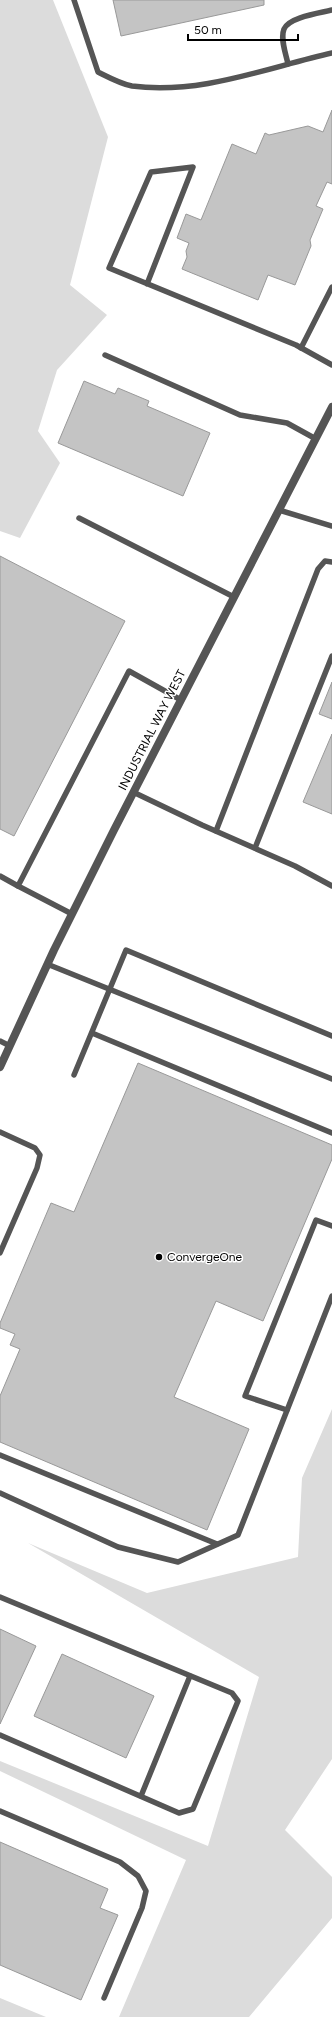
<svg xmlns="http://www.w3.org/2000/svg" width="332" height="2017" font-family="Figtree,sans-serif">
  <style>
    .green { fill: #dcdcdc }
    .building { fill: #c4c4c4; stroke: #999 }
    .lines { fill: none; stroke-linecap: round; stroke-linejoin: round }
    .service { stroke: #555; stroke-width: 5.5 }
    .tertiary { stroke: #555; stroke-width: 8 }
    .poi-dot { fill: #000; stroke: #fff; stroke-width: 1.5 }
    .labels { text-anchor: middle; stroke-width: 3; stroke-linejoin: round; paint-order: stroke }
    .street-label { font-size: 12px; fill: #000; stroke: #fff }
    .poi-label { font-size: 12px; fill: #000; stroke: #fff; text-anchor: start }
  </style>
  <rect width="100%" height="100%" fill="#fff"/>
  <!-- green -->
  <g class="green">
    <path d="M0,0h53l55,137 -38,148 37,30 -50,55 -19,61 22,32 -40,75 -20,-7z"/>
    <path d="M332,1409v350l-47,71 47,47v41l-83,99h-130l67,-157 -186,-89v-10l208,85 51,-169 -231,-134 119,50 151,-36 4,-79z"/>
    <path d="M0,1998l46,19h-46z"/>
  </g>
  <!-- building -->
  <g class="building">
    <path d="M113,0h151v5l-143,31z"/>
    <path d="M332,110v74l-5,-2 -11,24 7,3 -13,31 1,6 -16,39 -27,-10 -10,25 -76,-31 5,-12 -1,-6 3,-8 -12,-5 9,-24 15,6 31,-76 24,10 9,-21 4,2 39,-9 15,6z"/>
    <path d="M84,381l31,13 3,-6 31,13 -2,5 63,27 -27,63 -125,-53z"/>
    <path d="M0,556l125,65 -111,215 -14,-7z"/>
    <path d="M332,682v37l-13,-5z"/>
    <path d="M332,734v80l-29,-12z"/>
    <path d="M138,1063l194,82v14l-69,162 -47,-20 -42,96 75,32 -42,101 -207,-88v-46l20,-47 -10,-4 5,-11 -15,-6v-5l51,-120 23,9z"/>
    <path d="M0,1629l36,17 -36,78z"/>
    <path d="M62,1654l92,42 -28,62 -92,-42z"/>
    <path d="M0,1842l108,47 -8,19 18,7 -37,85 -81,-35z"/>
  </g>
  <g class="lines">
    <!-- service -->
    <g class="service">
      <path d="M74,0l24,72c10,5 23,12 34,14 68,9 134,-18 200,-33"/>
      <path d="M288,64c-2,-10 -8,-25 -4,-35 5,-12 36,-16 48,-19"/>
      <path d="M147,284l46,-117 -42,5 -42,96 187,77 36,20"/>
      <path d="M301,348l31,-61"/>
      <path d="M105,355l135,60 47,8 29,16"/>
      <path d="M279,510l53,16"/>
      <path d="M79,518l155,79"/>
      <path d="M133,792l69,33 93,41 37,20"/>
      <path d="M216,831l102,-262 7,-8 7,1"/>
      <path d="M255,848l77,-192"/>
      <path d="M0,876l18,10"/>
      <path d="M72,914l-54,-28 111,-215 52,29"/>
      <path d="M47,964l285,115"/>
      <path d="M92,1033l240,100"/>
      <path d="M0,1041l10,5"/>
      <path d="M74,1075l52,-125 206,86"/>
      <path d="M0,1132l35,16 5,7 -3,13 -37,85"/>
      <path d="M287,1410l-42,-14 71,-176 16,6"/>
      <path d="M0,1455l217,89"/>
      <path d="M0,1493l118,54 60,15 60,-27 94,-239"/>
      <path d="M0,1597l232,96 6,8 -45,108 -14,4 -179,-78"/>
      <path d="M141,1796l49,-120"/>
      <path d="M0,1811l120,51 18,14 8,15 -4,17 -38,90"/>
    </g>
    <!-- tertiary -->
    <path class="tertiary" d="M0,1067l54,-117 60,-120 218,-423"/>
  </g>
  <!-- markers -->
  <circle class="poi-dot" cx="159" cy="1257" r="4"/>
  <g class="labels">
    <!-- street labels -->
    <g class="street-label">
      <text transform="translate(152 730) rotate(-63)" y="4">INDUSTRIAL WAY WEST</text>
    </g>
    <!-- poi labels -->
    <g class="poi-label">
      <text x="167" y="1261">ConvergeOne</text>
    </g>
  </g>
  <!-- scale -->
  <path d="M188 34v6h110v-6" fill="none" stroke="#000000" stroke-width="2"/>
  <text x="194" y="34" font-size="12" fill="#000000" stroke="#ffffff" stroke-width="3" paint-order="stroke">50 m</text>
</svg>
